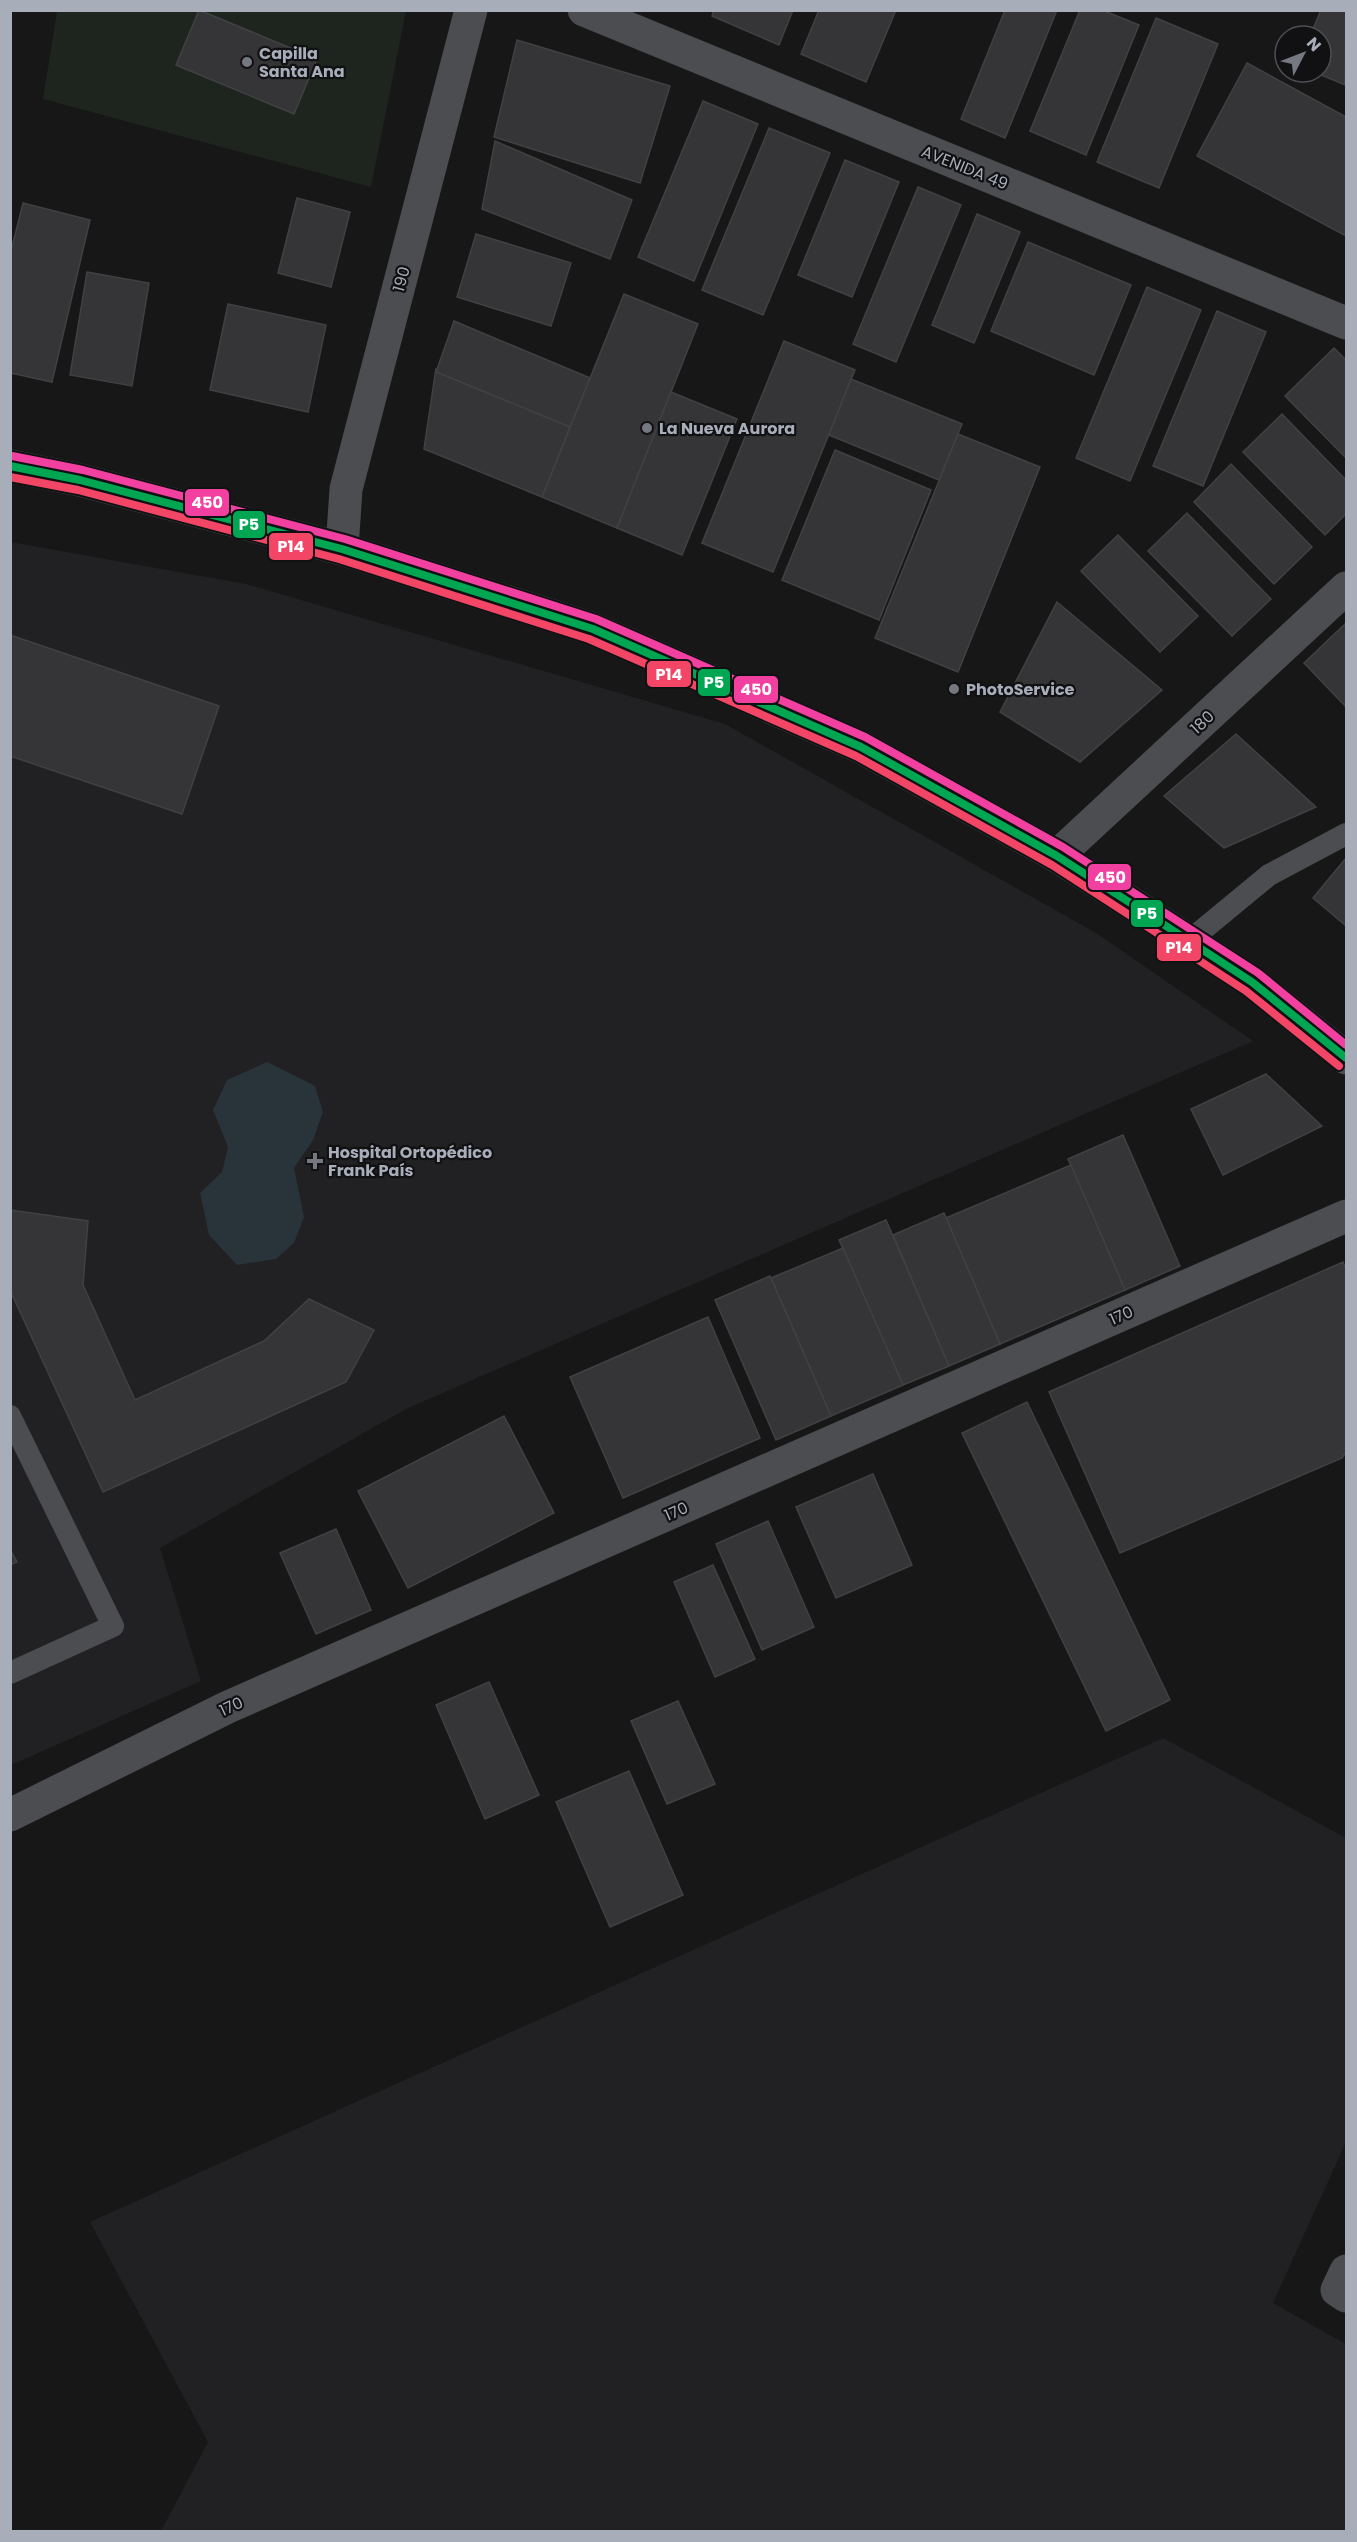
<svg xmlns="http://www.w3.org/2000/svg" width="1357" height="2542" font-family="Poppins,sans-serif">
  <style>
    .built { fill: #212124 }
    .green { fill: #1d251e }
    .water { fill: #29333a }
    .building { fill: #353537; stroke: #404143; stroke-width: 1.5 }
    .lines { fill: none; stroke-linecap: round; stroke-linejoin: round }
    .service { stroke: #4b4d50; stroke-width: 22 }
    .minor { stroke: #4b4d50; stroke-width: 33 }
    .tertiary { stroke: #4b4d50; stroke-width: 33 }
    .primary { stroke: #4e4f52; stroke-width: 33 }
    .bus-1-casing { stroke: #111113; stroke-width: 12 }
    .bus-2-casing { stroke: #111113; stroke-width: 12 }
    .bus-3-casing { stroke: #111113; stroke-width: 12 }
    .bus-1 { stroke: #00a651; stroke-width: 8 }
    .bus-2 { stroke: #f34667; stroke-width: 8 }
    .bus-3 { stroke: #f240a1; stroke-width: 8 }
    .poi-dot { fill: #757880; stroke: #111113; stroke-width: 2 }
    .labels { text-anchor: middle; stroke-width: 4.5; stroke-linejoin: round; paint-order: stroke }
    .poi-label { font-size: 16px; font-weight: bold; fill: #a7adb9; stroke: #111113; text-anchor: start }
    .street-label { font-size: 16px; fill: #a7adb9; stroke: #111113 }
    .line-badge { stroke: #111113; stroke-width: 2 }
    .badge-label { font-size: 16px; text-anchor: middle; font-weight: bold; fill: #fff }
  </style>
  <rect width="100%" height="100%" fill="#171717"/>
  <!-- built -->
  <g class="built">
    <path d="M10,542l236,42 479,140 371,209 157,108 -845,367 -248,140 41,133 -190,84z"/>
    <path d="M1163,1738l183,100v304l-73,161 73,41v187h-1185l47,-89 -118,-220z"/>
  </g>
  <!-- green -->
  <path class="green" d="M57,11h349l-35,176 -328,-88z"/>
  <!-- water -->
  <path class="water" d="M267,1062l48,24 8,26 -10,28 -19,28 10,49 -10,26 -18,16 -39,6 -28,-30 -9,-42 22,-21 6,-25 -15,-37 14,-30z"/>
  <!-- building -->
  <g class="building">
    <path d="M199,10l118,49 -23,55 -118,-49z"/>
    <path d="M714,10h79l-14,35 -67,-29z"/>
    <path d="M819,10h77l-30,72 -65,-28z"/>
    <path d="M1005,10h52l-52,128 -44,-19z"/>
    <path d="M1080,10h22l37,15 -53,130 -56,-24z"/>
    <path d="M1321,10h25l-1,75 -31,-13h7v-36h-11z"/>
    <path d="M1156,18l62,26 -59,144 -62,-26z"/>
    <path d="M517,40l153,46 -30,97 -146,-46z"/>
    <path d="M1247,63l99,54v119l-149,-80z"/>
    <path d="M703,101l55,23 -64,157 -56,-24z"/>
    <path d="M769,128l61,25 -67,162 -61,-25z"/>
    <path d="M495,141l137,59 -22,59 -128,-50z"/>
    <path d="M845,160l54,22 -47,115 -54,-22z"/>
    <path d="M918,187l43,18 -65,157 -43,-18z"/>
    <path d="M297,198l53,14 -19,75 -53,-14z"/>
    <path d="M23,203l67,17 -38,162 -42,-9v-118z"/>
    <path d="M977,214l43,18 -46,111 -42,-18z"/>
    <path d="M476,234l95,29 -20,63 -94,-29z"/>
    <path d="M1028,242l103,43 -37,90 -103,-44z"/>
    <path d="M87,272l62,11 -17,103 -62,-11z"/>
    <path d="M1147,287l54,23 -71,171 -54,-23z"/>
    <path d="M624,294l74,30 -81,204 -75,-31z"/>
    <path d="M228,304l98,21 -18,87 -98,-22z"/>
    <path d="M1217,311l49,21 -63,154 -50,-20z"/>
    <path d="M454,321l136,57 -20,49 -134,-55z"/>
    <path d="M784,341l71,29 -82,202 -71,-29z"/>
    <path d="M1334,348l12,12v98l-61,-62z"/>
    <path d="M436,368v4l134,55 -28,70 -118,-48z"/>
    <path d="M851,379l111,45 -23,56 -110,-45z"/>
    <path d="M671,392l66,27 -55,136 -65,-27z"/>
    <path d="M1282,414l64,66v34l-21,21 -82,-83z"/>
    <path d="M958,434l82,33 -82,205 -83,-34z"/>
    <path d="M835,450l96,40 -52,130 -97,-40z"/>
    <path d="M1231,464l81,83 -38,37 -80,-82z"/>
    <path d="M1187,513l84,86 -39,37 -84,-85z"/>
    <path d="M1118,535l80,81 -38,36 -79,-81z"/>
    <path d="M1057,602l105,88 -82,72 -80,-50z"/>
    <path d="M1346,623v84l-42,-44z"/>
    <path d="M10,635l209,71 -37,108 -172,-58z"/>
    <path d="M1236,734l80,73 -92,41 -60,-52z"/>
    <path d="M1346,858v68l-33,-28z"/>
    <path d="M1266,1074l56,52 -99,49 -32,-66z"/>
    <path d="M1123,1135l57,131 -55,24 -57,-131z"/>
    <path d="M1071,1165l54,125 -125,54 -54,-126z"/>
    <path d="M10,1210l78,11 -5,64 52,115 129,-59 45,-42 65,31 -28,52 -243,110 -93,-202z"/>
    <path d="M944,1213l56,131 -51,22 -56,-131z"/>
    <path d="M886,1220l63,146 -46,19 -64,-145z"/>
    <path d="M843,1248l60,137 -72,31 -60,-138z"/>
    <path d="M1343,1262l3,8v182l-4,6 -222,95 -71,-161z"/>
    <path d="M770,1276l61,140 -55,24 -61,-140z"/>
    <path d="M708,1317l52,121 -137,60 -53,-121z"/>
    <path d="M1027,1402l143,298 -64,31 -144,-298z"/>
    <path d="M504,1416l50,97 -146,75 -50,-97z"/>
    <path d="M873,1474l39,91 -76,33 -40,-91z"/>
    <path d="M768,1521l46,106 -52,23 -46,-106z"/>
    <path d="M336,1529l35,81 -55,24 -36,-81z"/>
    <path d="M10,1549l7,13 -7,3z"/>
    <path d="M713,1565l42,94 -40,18 -41,-95z"/>
    <path d="M489,1682l50,113 -54,24 -49,-114z"/>
    <path d="M678,1701l37,83 -48,20 -36,-83z"/>
    <path d="M629,1771l54,124 -73,32 -54,-125z"/>
  </g>
  <g class="lines">
    <!-- service -->
    <g class="service">
      <path d="M1189,941l80,-66 77,-41"/>
      <path d="M10,1416l103,210 -103,47"/>
    </g>
    <!-- minor -->
    <g class="minor">
      <path d="M584,10l762,313"/>
      <path d="M1057,856l289,-268"/>
      <path d="M10,1815l218,-108 1118,-491"/>
      <path d="M1346,2271l-9,19 9,6"/>
    </g>
    <!-- tertiary -->
    <path class="tertiary" d="M342,549l4,-60 125,-479"/>
    <!-- primary -->
    <path class="primary" d="M10,466l70,14 262,69 251,80 268,118 196,109 86,55 109,71 94,76"/>
    <defs>
      <path id="bus-1" d="M10,466l70,14 262,69 251,80 268,118 196,109 86,55 109,71 94,76"/>
      <path id="bus-2" d="M10,477l68,13 261,69 250,80 267,117 196,109 85,55 109,71 93,75"/>
      <path id="bus-3" d="M12,456l71,14 262,69 251,80 269,118 198,110 195,126 88,72"/>
    </defs>
    <!-- bus-1 casing -->
    <use href="#bus-1" class="bus-1-casing"/>
    <!-- bus-2 casing -->
    <use href="#bus-2" class="bus-2-casing"/>
    <!-- bus-3 casing -->
    <use href="#bus-3" class="bus-3-casing"/>
    <!-- bus-1 -->
    <use href="#bus-1" class="bus-1"/>
    <!-- bus-2 -->
    <use href="#bus-2" class="bus-2"/>
    <!-- bus-3 -->
    <use href="#bus-3" class="bus-3"/>
  </g>
  <!-- markers -->
  <g class="poi-dot">
    <circle cx="247" cy="62" r="6"/>
    <circle cx="647" cy="428" r="6"/>
    <circle cx="954" cy="689" r="6"/>
    <path d="M312 1152h6v6h6v6h-6v6h-6v-6h-6v-6h6z"/>
  </g>
  <g class="labels">
    <!-- poi labels -->
    <g class="poi-label">
      <text x="259" y="59">Capilla<tspan x="259" dy="18">Santa Ana</tspan></text>
      <text x="659" y="434">La Nueva Aurora</text>
      <text x="966" y="695">PhotoService</text>
      <text x="328" y="1158">Hospital Ortopédico<tspan x="328" dy="18">Frank País</tspan></text>
    </g>
    <!-- street labels -->
    <g class="street-label">
      <text transform="translate(965 167) rotate(22)" y="6">AVENIDA 49</text>
      <text transform="translate(401 279) rotate(-75)" y="6">190</text>
      <text transform="translate(1202 722) rotate(-43)" y="6">180</text>
      <text transform="translate(1121 1315) rotate(-24)" y="6">170</text>
      <text transform="translate(676 1511) rotate(-24)" y="6">170</text>
      <text transform="translate(231 1706) rotate(-25)" y="6">170</text>
    </g>
  </g>
  <g class="line-badge">
    <rect x="184" y="488" width="46" height="29" rx="6" fill="#f240a1"/>
    <rect x="232" y="510" width="34" height="29" rx="6" fill="#00a651"/>
    <rect x="268" y="532" width="46" height="29" rx="6" fill="#f34667"/>
    <rect x="646" y="660" width="46" height="28" rx="6" fill="#f34667"/>
    <rect x="697" y="668" width="34" height="29" rx="6" fill="#00a651"/>
    <rect x="733" y="675" width="46" height="29" rx="6" fill="#f240a1"/>
    <rect x="1087" y="863" width="45" height="28" rx="6" fill="#f240a1"/>
    <rect x="1130" y="899" width="34" height="29" rx="6" fill="#00a651"/>
    <rect x="1156" y="933" width="46" height="29" rx="6" fill="#f34667"/>
  </g>
  <g class="badge-label">
    <text x="207" y="508">450</text>
    <text x="249" y="530">P5</text>
    <text x="291" y="552">P14</text>
    <text x="669" y="680">P14</text>
    <text x="714" y="688">P5</text>
    <text x="756" y="695">450</text>
    <text x="1110" y="883">450</text>
    <text x="1147" y="919">P5</text>
    <text x="1179" y="953">P14</text>
  </g>
  <!-- border -->
  <rect width="1357" height="2542" fill="none" stroke="#a7adb9" stroke-width="24"/>
  <!-- north arrow -->
  <g transform="translate(1303 54) rotate(48)"><circle r="28" fill="#111113" stroke="#4d4f55" stroke-width="1.5"/>
  <path d="M0-4.5L10 22L0 15L-10 22Z" fill="#757880"/>
  <text y="-9" font-size="16" font-weight="bold" text-anchor="middle" fill="#a7adb9">N</text>
  </g>
</svg>
